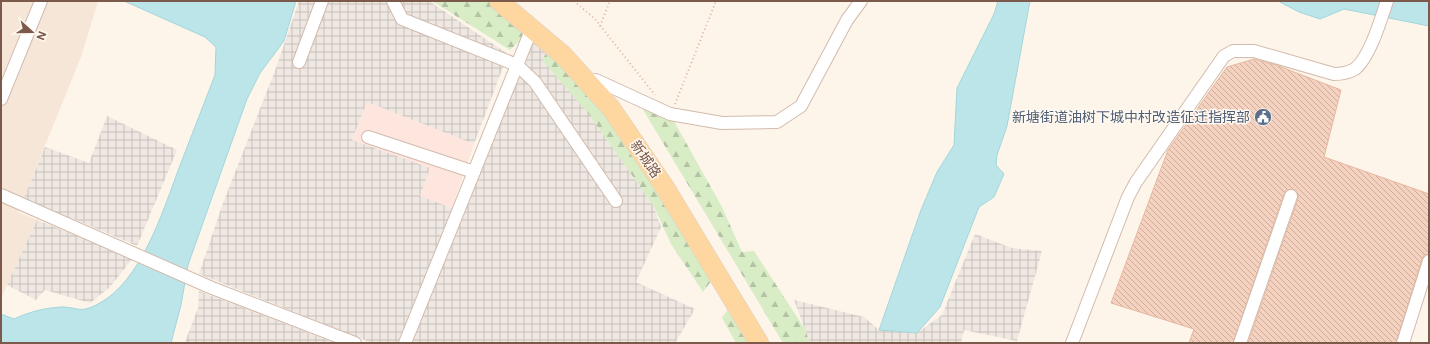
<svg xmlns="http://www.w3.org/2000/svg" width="1430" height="344" font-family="'Public Sans','Noto Sans SC',sans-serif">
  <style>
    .residential { fill: #f6e6d7 }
    .commercial { fill: #fee5dd }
    .industrial { fill: url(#industrial-grid) }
    .forest { fill: url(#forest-firs) }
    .water { fill: #bce5e9; stroke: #a2d6dc }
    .building { fill: url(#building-back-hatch); stroke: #e8b79f }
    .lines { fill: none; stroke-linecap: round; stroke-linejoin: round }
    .minor-casing { stroke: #d2bbad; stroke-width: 14 }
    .primary-casing { stroke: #dad1cd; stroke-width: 20 }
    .path { stroke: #dbb5a2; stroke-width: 2; stroke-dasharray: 1 3; stroke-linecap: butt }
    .minor { stroke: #fff; stroke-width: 12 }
    .primary { stroke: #fed6a0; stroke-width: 19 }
    .labels { text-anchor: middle; stroke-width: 3; stroke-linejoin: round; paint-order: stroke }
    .service-label { font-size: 14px; fill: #4e5e75; stroke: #fff9f1; text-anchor: end }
    .street-label { font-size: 14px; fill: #7b594b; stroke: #fff9f1 }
  </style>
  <defs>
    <pattern id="industrial-grid" width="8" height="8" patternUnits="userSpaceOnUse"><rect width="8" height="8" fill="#efe8e2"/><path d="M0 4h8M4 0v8" fill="none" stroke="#c7bfb9"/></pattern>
    <pattern id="forest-firs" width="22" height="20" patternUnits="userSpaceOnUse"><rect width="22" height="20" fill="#d8edc6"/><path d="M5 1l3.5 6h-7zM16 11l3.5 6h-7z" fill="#b4c3a3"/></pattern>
    <pattern id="building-back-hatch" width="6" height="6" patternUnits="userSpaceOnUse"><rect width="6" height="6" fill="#f5d2bf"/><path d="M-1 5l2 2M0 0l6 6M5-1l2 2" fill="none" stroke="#cbad9d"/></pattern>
  </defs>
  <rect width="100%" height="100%" fill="#fef5ea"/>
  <!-- residential -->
  <path class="residential" d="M1,1h97l-17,56 -63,155 19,8 -36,78z"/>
  <!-- commercial -->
  <path class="commercial" d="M367,102l107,42 -22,64 -32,-12 10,-28 -78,-27z"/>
  <!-- industrial -->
  <g class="industrial">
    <path d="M299,1h130l79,53 -34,90 -107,-42 -15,38 78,28 -10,28 32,12 -26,74 -26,61h-28l-173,-69 24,-71 53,-135z"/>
    <path d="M534,41l14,9 -5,10 45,53 65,92 8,22 -25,55 59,27 -20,34h-264z"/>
    <path d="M107,116l70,34 -40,96 -63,-27 -22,-5 -29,-14 22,-53 44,16z"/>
    <path d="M37,220l96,38 -23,29 -20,16 -45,-13 -9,10 -29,-15z"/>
    <path d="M975,234l37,14 30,3 -25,90 -53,-11 -3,13h-151l-16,-43 70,17 15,13 38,3 25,-18z"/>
    <path d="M199,291l136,52h-148l-2,-1 13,-34z"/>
  </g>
  <!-- forest -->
  <g class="forest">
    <path d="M432,1h57l35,28 -2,10 -12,11z"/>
    <path d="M548,50l64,68 100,162 -9,12 -32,-48 -18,-39 -65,-92 -46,-53z"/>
    <path d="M636,98l34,16 52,93 20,45 12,-1 51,78 5,14h-27z"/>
    <path d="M730,306l22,37h-16l-14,-25z"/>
  </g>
  <!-- water -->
  <g class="water">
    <path d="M124,1h172l-12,40 -24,32 -13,26 -59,166 -7,40 -10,38h-170v-29l13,5c15,-7 30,-11 47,-12 18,0 18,7 37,-3 43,-22 65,-93 81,-136 12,-31 24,-62 36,-93l1,-28 -11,-10z"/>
    <path d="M998,1h32l-23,125 -10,29 -1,10 8,9 -10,23 -15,10 -39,100 -23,26 -38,-3 42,-120 16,-38 17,-27 3,-57 37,-74z"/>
    <path d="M1278,1h151v25l-85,-17 -24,10 -21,-7z"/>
  </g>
  <!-- building -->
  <path class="building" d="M1254,59l22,6 65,25 -17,67 105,37v60l-5,1 -2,4 -26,84h-148l50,-145 -1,-7 -4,-2 -7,1 -2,4 -51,149h-44l5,-14 -83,-26 57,-153 59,-83z"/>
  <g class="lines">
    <defs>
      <g id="minor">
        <path d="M393,1l9,18 115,46 18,17 81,119"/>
        <path d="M299,62l23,-61"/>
        <path d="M596,80l74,34 52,9 55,-1 24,-16 46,-86 14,-19"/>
        <path d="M1,99l40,-98"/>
        <path d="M368,137l106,35"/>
        <path d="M1,195l211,93 143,55"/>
        <path d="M405,343l127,-315"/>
        <path d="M1072,343l56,-146 8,-15 88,-126 9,-5h21l80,23c7,0 14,-1 21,-5 15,-12 26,-50 32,-68"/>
        <path d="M1240,343l51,-147"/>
        <path d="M1403,343l26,-82"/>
      </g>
      <path id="primary" d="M499,1l64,54 48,53 53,78 95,157"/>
    </defs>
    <!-- minor casing -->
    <use href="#minor" class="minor-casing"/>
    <!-- primary casing -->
    <use href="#primary" class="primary-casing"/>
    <!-- path -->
    <g class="path">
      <path d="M574,1l21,18 60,76"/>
      <path d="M600,26l10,-25"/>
      <path d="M675,104l41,-103"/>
    </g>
    <!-- minor -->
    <use href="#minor" class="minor"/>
    <!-- primary -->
    <use href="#primary" class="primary"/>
  </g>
  <!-- icons -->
  <defs>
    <symbol id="civic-disc" viewBox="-11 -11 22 22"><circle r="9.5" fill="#5c6f8a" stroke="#fff9f1"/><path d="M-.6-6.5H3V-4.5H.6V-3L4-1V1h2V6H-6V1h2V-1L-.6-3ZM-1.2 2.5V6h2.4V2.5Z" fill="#fff"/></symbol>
  </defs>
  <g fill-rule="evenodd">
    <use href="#civic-disc" x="1253" y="107" width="20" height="20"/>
  </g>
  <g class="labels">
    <!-- service labels -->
    <g class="service-label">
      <text x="1250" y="122">新塘街道油树下城中村改造征迁指挥部</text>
    </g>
    <!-- street labels -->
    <g class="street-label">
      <text transform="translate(646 159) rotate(56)" y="5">新城路</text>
    </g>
  </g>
  <!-- border -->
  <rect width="1430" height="344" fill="none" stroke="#7b594b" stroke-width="4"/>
  <!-- north arrow -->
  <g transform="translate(32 32) rotate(111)" stroke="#fff9f1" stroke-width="3" paint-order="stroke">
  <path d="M0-3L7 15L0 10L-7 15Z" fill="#7b594b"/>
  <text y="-6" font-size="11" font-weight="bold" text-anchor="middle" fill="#7b594b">N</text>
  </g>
</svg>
